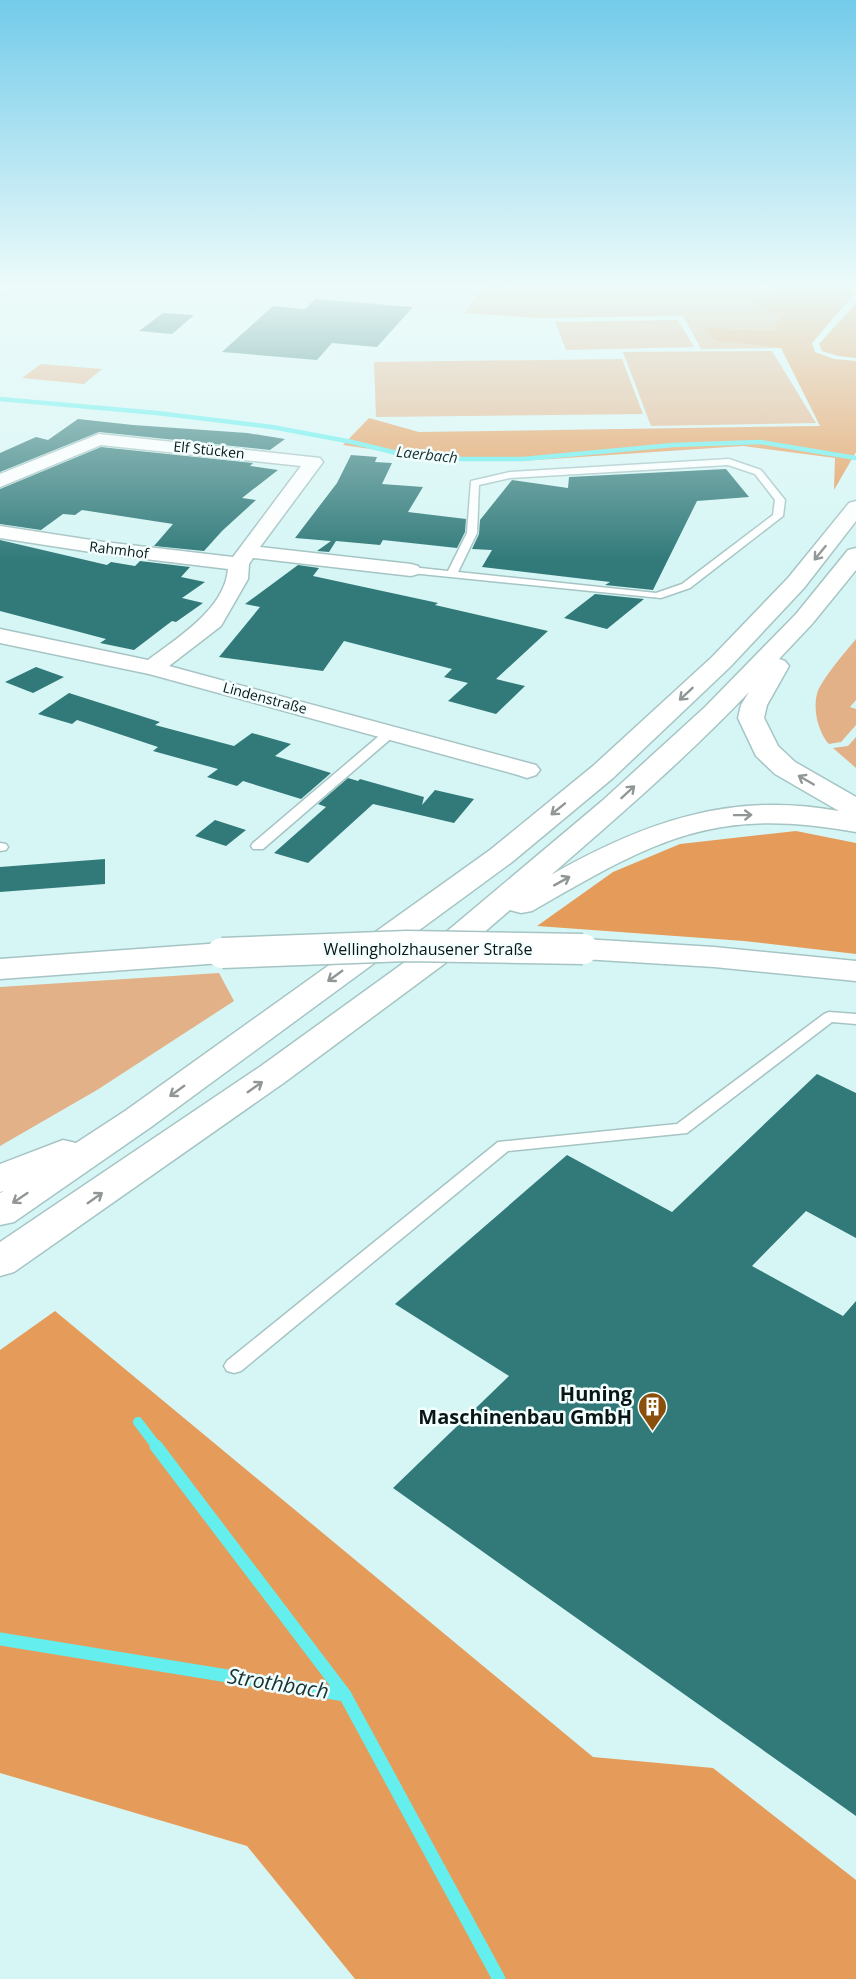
<svg xmlns="http://www.w3.org/2000/svg" width="856" height="1979" font-family="'Open Sans',sans-serif">
  <style>
    .green { fill: #e2b187 }
    .forest { fill: #e59c5b }
    .lines { fill: none; stroke-linecap: round; stroke-linejoin: round }
    .stream-far2 { stroke: #64eeed; stroke-width: 4.5 }
    .stream-far1 { stroke: #64eeed; stroke-width: 10 }
    .stream { stroke: #64eeed; stroke-width: 13 }
    .building { fill: #327a7a }
    .lane-casing { stroke: #a6c4c4; stroke-width: 3 }
    .street-casing { stroke: #a6c4c4; stroke-width: 3 }
    .secondary-casing { stroke: #a6c4c4; stroke-width: 3 }
    .highway-casing { stroke: #a6c4c4; stroke-width: 3 }
    .lane { fill: #fff; fill-rule: evenodd }
    .street { fill: #fff; fill-rule: evenodd }
    .secondary { fill: #fff; fill-rule: evenodd }
    .highway { fill: #fff; fill-rule: evenodd }
    .secondary-bridge-casing { stroke: #a6c4c4; stroke-width: 33; stroke-linecap: butt }
    .secondary-bridge { stroke: #fff; stroke-width: 30 }
    .oneway { stroke: #919696 }
    .labels { text-anchor: middle; stroke-width: 5; stroke-linejoin: round; paint-order: stroke }
    .far-street-label { font-size: 14px; fill: #0a1615; stroke: #f2fffe }
    .far-water-label { font-size: 15px; font-style: italic; fill: #1a3232; stroke: #f2fffe }
    .street-label { font-size: 16px; fill: #0a1615; stroke: #f2fffe }
    .near-poi-label { font-size: 20px; font-weight: bold; fill: #0a1615; stroke: #f2fffe; text-anchor: end }
    .near-water-label { font-size: 21px; font-style: italic; fill: #1a3232; stroke: #f2fffe }
  </style>
  <rect width="100%" height="100%" fill="#d6f6f5"/>
  <!-- green -->
  <g class="green">
    <path d="M487,283h296l-31,13 4,9 23,12 -7,13 -69,-3 12,14 66,7 -80,1 -18,-33 -147,2 -71,-5 19,-29z"/>
    <path d="M678,320l16,27 -128,3 -11,-28z"/>
    <path d="M772,351l44,72 -165,3 -28,-74z"/>
    <path d="M622,359l21,55 -267,3 -2,-55z"/>
    <path d="M41,364l61,5 -18,15 -62,-6z"/>
    <path d="M856,639v61l-6,7 6,2v16l-15,17 -12,2c-11,-12 -16,-35 -12,-50 3,-13 30,-44 39,-55z"/>
    <path d="M856,737v31l-23,-20 15,-2z"/>
    <path d="M219,973l15,28 -137,89 -97,56v-159z"/>
  </g>
  <!-- forest -->
  <g class="forest">
    <path d="M783,283h73v9l-44,51 3,9 19,7 22,2v91l-22,38 1,-32 -92,-12 -222,15h-68l-110,-16 26,-27 50,14 401,-6 -39,-78 -66,-7 -13,-14 70,3 7,-13 -23,-12 -5,-9z"/>
    <path d="M856,303v55l-18,-2 -16,-5 -3,-7z"/>
    <path d="M796,831l60,12v111l-112,-13 -207,-15 76,-54 67,-28z"/>
    <path d="M55,1311l538,446 120,11 143,112v99h-501l-108,-133 -247,-73v-423z"/>
  </g>
  <g class="lines">
    <!-- stream-far2 -->
    <path class="stream-far2" d="M0,399l157,14 115,14 80,15 53,13 57,4h61l150,-14 88,-3 95,16"/>
    <!-- stream-far1 -->
    <path class="stream-far1" d="M138,1422l19,25"/>
    <!-- stream -->
    <g class="stream">
      <path d="M156,1446l189,249"/>
      <path d="M0,1639l345,56 154,284"/>
    </g>
  </g>
  <!-- building -->
  <g class="building">
    <path d="M315,299l98,8 -36,40 -45,-4 -15,17 -95,-8 51,-46 32,3z"/>
    <path d="M163,313l31,2 -22,19 -33,-3z"/>
    <path d="M78,419l55,6 114,8 38,6 -15,11 -171,-18 -99,40v-19l36,-16 12,3z"/>
    <path d="M101,447l152,16 -3,3 28,4 -36,28 14,2 -34,31 -18,20 -50,-5 19,-22 -91,-14 -7,5 -12,-1 -22,16 -41,-6v-35z"/>
    <path d="M351,455l26,2 -2,5 17,1 -10,21 41,3 -15,25 58,7 -1,13 -8,16 -74,-8 -3,5 -44,-4 -7,11 -12,-1 14,-10 -36,-3 42,-55z"/>
    <path d="M726,469l23,28 -52,4 -44,89 -48,-5 5,-3 -128,-15 10,-17 -20,-1 7,-15 1,-14 32,-40 56,8 1,-11z"/>
    <path d="M0,540l107,25 4,-3 24,4 5,-5 50,6 -9,10 24,5 -23,16 21,5 -27,19 -4,-1 -38,29 -34,-7 6,-4 -106,-28z"/>
    <path d="M298,565l21,3 -6,8 125,27 -3,2 113,26 -52,48 29,7 -29,28 -48,-13 20,-18 -24,-6 8,-8 -108,-28 -21,30 -104,-14 41,-50 -15,-3z"/>
    <path d="M595,594l49,5 -37,30 -43,-11z"/>
    <path d="M36,667l28,10 -31,16 -28,-11z"/>
    <path d="M69,693l91,29 -5,3 79,21 18,-13 39,11 -16,12 56,17 -30,26 -58,-18 -6,5 -30,-9 11,-8 -65,-18 5,-4 -81,-27 -5,4 -34,-10z"/>
    <path d="M348,778l10,3 2,-2 64,18 -2,8 13,-15 39,9 -20,24 -81,-19 -65,59 -34,-10 52,-46 -8,-3z"/>
    <path d="M215,820l31,10 -20,16 -31,-10z"/>
    <path d="M105,859v25l-105,8v-25z"/>
    <path d="M817,1074l39,19v145l-50,-27 -54,55 91,50 13,-15v515l-463,-328 116,-112 -114,-72 172,-149 105,57z"/>
  </g>
  <g class="lines">
    <defs>
      <g id="lane">
        <path d="M729,459l32,11 24,30 -2,16 -93,72 -29,10 -250,-25 -5,-3 5,-3 37,4 19,-38 4,-52 39,-9zM728,465l27,9 20,26 -2,15 -91,69 -26,9 -198,-21 19,-39 2,-48 31,-7z"/>
        <path d="M390,729l6,4 -2,3 -131,113h-10l-2,-3 2,-3 133,-113z"/>
        <path d="M0,843l6,1 2,3 -2,3 -6,1z"/>
        <path d="M829,1012l27,2v10l-24,-2 -145,111 -179,18 -267,220 -7,2 -7,-2 -3,-5 3,-5 271,-219 179,-18 147,-110z"/>
      </g>
      <g id="street">
        <path d="M0,283h14l-9,10 -5,1z"/>
        <path d="M99,434l221,24 3,4 -63,85 151,17 7,2 3,4 -3,4 -7,2 -158,-18 -4,6 -1,15 -27,47 -52,40 367,99 4,5 -4,5 -9,3 -9,-3 -369,-101 -149,-31v-14l148,31c29,-22 77,-51 80,-91l-124,-15 -104,-16v-12l104,16 129,15 68,-91 -200,-21 -101,42v-13z"/>
      </g>
      <g id="secondary">
        <path d="M583,939l131,8 142,14v20l-142,-14 -131,-8 -11,-3 -5,-7 5,-7z"/>
        <path d="M222,943l11,3 5,7 -5,7 -11,3 -222,16v-20z"/>
      </g>
      <g id="highway">
        <path d="M856,501v20l-52,67 -74,79 -117,111 -101,84 -361,265 -137,95 -14,3v-32l4,-2 -4,1v-28l63,-24 13,3 49,-32 365,-261 103,-84 119,-109 76,-79 61,-75z"/>
        <path d="M856,548v22l-44,54 -33,35 6,2 4,5 -22,39 -3,13 14,28 17,16 61,35v35c-144,-27 -204,10 -324,79l-11,2 -11,-3 -43,37 -182,135 -271,190 -14,4v-34l261,-176 184,-133 157,-132 103,-94 91,-93 52,-64zM749,692l-8,13 -3,13 18,38 19,18 64,37c-107,-20 -195,11 -288,64 68,-59 136,-118 198,-183z"/>
      </g>
    </defs>
    <!-- lane casing -->
    <use href="#lane" class="lane-casing"/>
    <!-- street casing -->
    <use href="#street" class="street-casing"/>
    <!-- secondary casing -->
    <use href="#secondary" class="secondary-casing"/>
    <!-- highway casing -->
    <use href="#highway" class="highway-casing"/>
    <!-- lane -->
    <use href="#lane" class="lane"/>
    <!-- street -->
    <use href="#street" class="street"/>
    <!-- secondary -->
    <use href="#secondary" class="secondary"/>
    <!-- highway -->
    <use href="#highway" class="highway"/>
    <defs>
      <path id="secondary-bridge" d="M222,953l185,-7 176,3"/>
    </defs>
    <!-- secondary-bridge casing -->
    <use href="#secondary-bridge" class="secondary-bridge-casing"/>
    <!-- secondary-bridge -->
    <use href="#secondary-bridge" class="secondary-bridge"/>
  </g>
  <!-- one-way arrows -->
  <defs><path id="oneway-shaft" d="M-6 0H5M1.5-3L5.5 0L1.5 3" fill="none" stroke-width="1.6" stroke-linecap="round" stroke-linejoin="round" transform="scale(1.5)"/></defs>
  <g class="oneway">
    <use href="#oneway-shaft" transform="translate(820 553) rotate(129)"/>
    <use href="#oneway-shaft" transform="translate(686 694) rotate(137)"/>
    <use href="#oneway-shaft" transform="translate(806 780) rotate(-150)"/>
    <use href="#oneway-shaft" transform="translate(628 792) rotate(-43)"/>
    <use href="#oneway-shaft" transform="translate(558 809) rotate(141)"/>
    <use href="#oneway-shaft" transform="translate(743 815) rotate(-1)"/>
    <use href="#oneway-shaft" transform="translate(562 881) rotate(-29)"/>
    <use href="#oneway-shaft" transform="translate(335 976) rotate(144)"/>
    <use href="#oneway-shaft" transform="translate(255 1087) rotate(-35)"/>
    <use href="#oneway-shaft" transform="translate(177 1091) rotate(144)"/>
    <use href="#oneway-shaft" transform="translate(20 1198) rotate(146)"/>
    <use href="#oneway-shaft" transform="translate(95 1198) rotate(-35)"/>
  </g>
  <!-- sky -->
  <linearGradient id="sky" x2="0" y2="1"><stop stop-color="#73cbea"/><stop offset="0.51" stop-color="#edfbfa"/><stop offset="1" stop-color="#edfbfa" stop-opacity="0"/></linearGradient>
  <rect width="856" height="560" fill="url(#sky)"/>
  <!-- icons -->
  <defs>
    <symbol id="building-pin" viewBox="-11 -11 22 30"><path d="M0 17L-7.5 6A9.5 9.5 0 1 1 7.5 6Z" fill="#8b4f0c" stroke="#f2fffe"/><path d="M-4-6H4V6H1V3H-1V6H-4ZM-2.5-4.3h1.7v1.8h-1.7ZM.8-4.3h1.7v1.8H.8ZM-2.5-1h1.7V.8h-1.7ZM.8-1h1.7V.8H.8Z" fill="#fff"/></symbol>
  </defs>
  <g fill-rule="evenodd">
    <use href="#building-pin" x="636" y="1390" width="33" height="45"/>
  </g>
  <g class="labels">
    <!-- far-street labels -->
    <g class="far-street-label">
      <text transform="translate(209 450) rotate(6)" y="5">Elf Stücken</text>
      <text transform="translate(119 550) rotate(7)" y="5">Rahmhof</text>
      <text transform="translate(265 698) rotate(15)" y="5">Lindenstraße</text>
    </g>
    <!-- far-water labels -->
    <g class="far-water-label">
      <text transform="translate(427 455) rotate(6)" y="5">Laerbach</text>
    </g>
    <!-- street labels -->
    <g class="street-label">
      <text x="428" y="955">Wellingholzhausener Straße</text>
    </g>
    <!-- near-poi labels -->
    <g class="near-poi-label">
      <text x="632" y="1401">Huning<tspan x="632" dy="23">Maschinenbau GmbH</tspan></text>
    </g>
    <!-- near-water labels -->
    <g class="near-water-label">
      <text transform="translate(278 1684) rotate(9)" y="7">Strothbach</text>
    </g>
  </g>
</svg>
